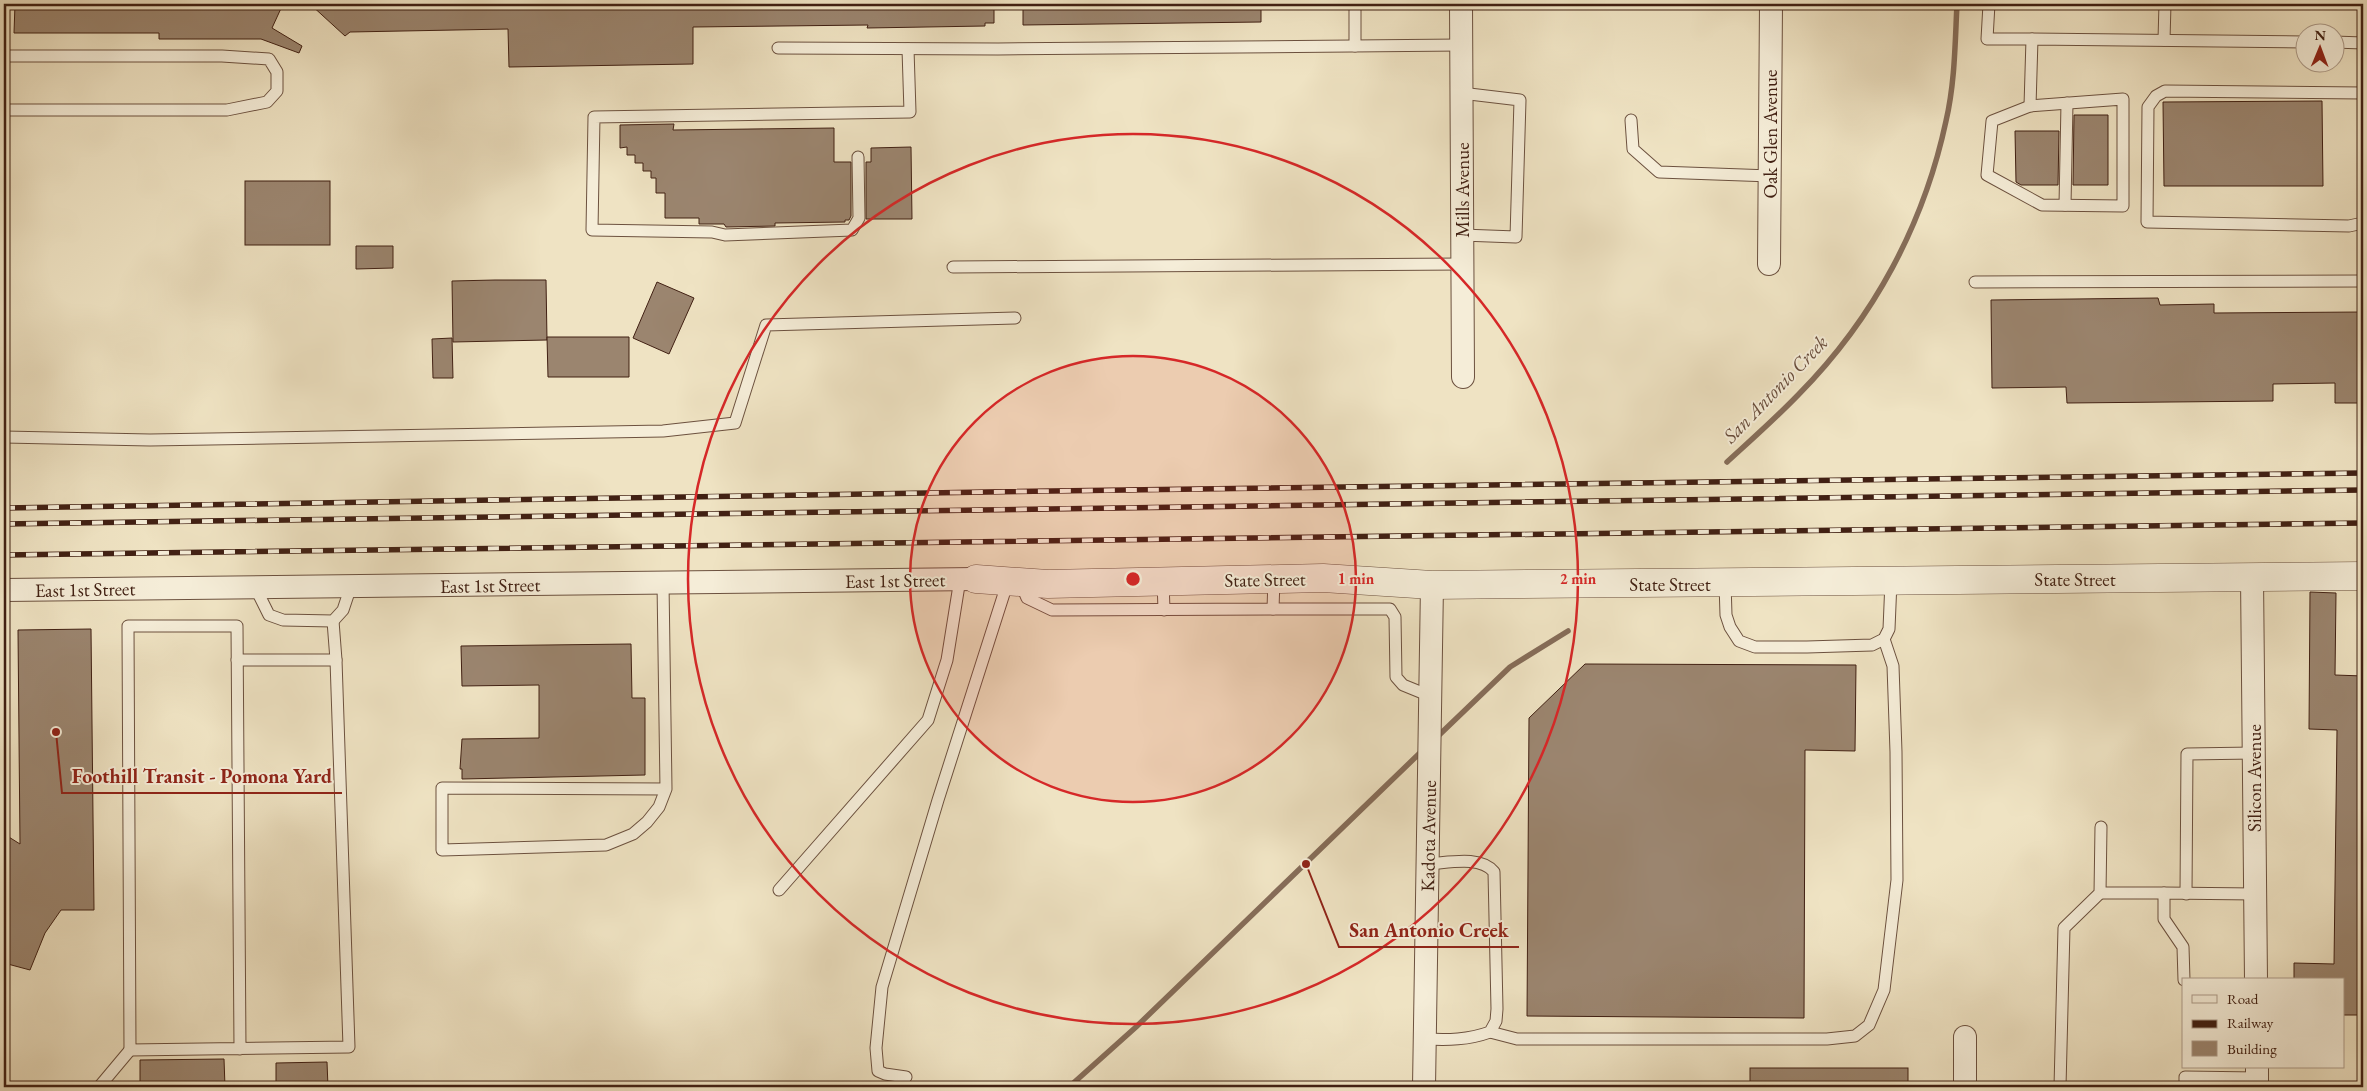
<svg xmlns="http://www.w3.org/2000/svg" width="2367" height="1091" font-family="'EB Garamond',serif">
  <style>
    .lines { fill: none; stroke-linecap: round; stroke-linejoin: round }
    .stream { stroke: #866d59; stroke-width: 5.5 }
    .building { fill: #9b856f; stroke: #412013 }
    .service-casing { stroke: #6c513f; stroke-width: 13 }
    .minor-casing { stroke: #6c513f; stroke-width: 24 }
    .tertiary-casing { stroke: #6c513f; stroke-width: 29 }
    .service { stroke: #f5edd8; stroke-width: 11 }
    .minor { stroke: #f5edd8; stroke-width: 22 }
    .tertiary { stroke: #f5edd8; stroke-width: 28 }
    .rail-casing { stroke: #412013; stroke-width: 5.5 }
    .rail { stroke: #f5edd8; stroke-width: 4; stroke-dasharray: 11; stroke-linecap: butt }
    .ring { fill: none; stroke: #d62828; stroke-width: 2.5 }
    .labels { text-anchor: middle; stroke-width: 4; stroke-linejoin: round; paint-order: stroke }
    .street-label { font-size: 19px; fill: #412013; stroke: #f5edd8 }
    .water-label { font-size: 20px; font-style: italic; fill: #694d3c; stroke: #f5edd8 }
    .centre { fill: #d62828; stroke: #f5edd8; stroke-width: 2.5 }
    .ring-label { font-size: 15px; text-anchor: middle; font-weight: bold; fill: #d62828; stroke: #f5edd8; stroke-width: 4; stroke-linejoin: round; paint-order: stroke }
    .leader { fill: none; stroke: #8f2418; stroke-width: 2 }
    .callout-dot { fill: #8f2418; stroke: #f5edd8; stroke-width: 2 }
    .callout-label { font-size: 20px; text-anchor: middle; font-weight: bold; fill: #8f2418; stroke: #f5edd8; stroke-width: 4; stroke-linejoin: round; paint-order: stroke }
  </style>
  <rect width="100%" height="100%" fill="#efe3c3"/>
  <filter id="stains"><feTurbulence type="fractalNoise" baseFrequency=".004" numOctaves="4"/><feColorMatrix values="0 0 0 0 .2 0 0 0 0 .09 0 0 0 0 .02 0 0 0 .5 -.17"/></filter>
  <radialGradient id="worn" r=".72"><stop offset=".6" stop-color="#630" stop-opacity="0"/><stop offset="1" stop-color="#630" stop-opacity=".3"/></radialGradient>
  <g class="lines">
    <!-- stream -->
    <g class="stream">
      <path d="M1727,462c24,-22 49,-44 72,-68 75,-76 125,-170 147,-273 9,-39 9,-78 11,-117"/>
      <path d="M1436,738l74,-71 58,-36"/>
      <path d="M1069,1087l67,-60 288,-278"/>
    </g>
  </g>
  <!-- building -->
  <g class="building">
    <path d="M15,4h268l-11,24 30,18 -3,7 -38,-14h-102v-6h-145z"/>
    <path d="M310,4h684v19h-9v3l-118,2 1,-3 -175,2v37l-184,3 -1,-38 -158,3 -5,4z"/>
    <path d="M1023,4h238v18l-238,3z"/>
    <path d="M2322,101l1,85h-159l-1,-84z"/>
    <path d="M2074,115h34v70h-35z"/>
    <path d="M674,124l-1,6 161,-2v34h17v54l-2,4h-4v2l-70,1v3l-49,1 -2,-3h-25v-6h-34v-25h-9v-15h-5v-7h-8v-8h-8v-8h-8v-8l-7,1v-23z"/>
    <path d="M2015,131h44l-1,54h-37l-5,-3z"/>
    <path d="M911,147l1,72h-46v-57h5v-14z"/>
    <rect x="245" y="181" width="85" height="64"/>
    <path d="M356,246h37v22l-37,1z"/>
    <path d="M495,280h51l1,60 -94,2 -1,-61z"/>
    <path d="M657,282l37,16 -25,56 -36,-16z"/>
    <path d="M2158,298l2,7 54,-1v9l149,-1v91h-28v-20l-62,1v17l-206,2 -1,-16 -74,1 -1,-88z"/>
    <path d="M547,337h82v40h-81z"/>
    <path d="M452,338l1,40h-20l-1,-39z"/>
    <path d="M2310,592l26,1 -1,82 28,1v287l-2,52h-18v-35h-49v-17l40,1 3,-234 -28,-1z"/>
    <path d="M91,629l3,281h-33l-16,23 -15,37 -26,-7v-129l16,10 -2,-214z"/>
    <path d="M631,644l1,54h13v77l-183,4v-10h-2l2,-30 77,-1v-53l-77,1 -1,-40z"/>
    <path d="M1585,664l271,1 -1,86 -50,-1 -1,268 -277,-2 2,-298z"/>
    <path d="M224,1059l1,28h-85v-27z"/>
    <path d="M327,1062l1,25h-52v-24z"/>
    <rect x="1750" y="1068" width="158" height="19"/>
  </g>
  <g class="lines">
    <defs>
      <g id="service">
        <path d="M1989,4l-2,35h45"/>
        <path d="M2164,40l1,-36"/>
        <path d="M2334,42l29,1"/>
        <path d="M1355,46v-42"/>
        <path d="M778,48l220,1 463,-4"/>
        <path d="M4,56h218l47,3 8,13v19l-10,11 -40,8h-223"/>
        <path d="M1461,93l59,7 -4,137 -54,-2"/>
        <path d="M2363,93l-198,-2 -9,5 -8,11 -1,115 202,4 14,-3"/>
        <path d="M2123,99v107l-81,-1 -55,-30 5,-54 38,-15z"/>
        <path d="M2030,106l2,-67 272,3"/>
        <path d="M1631,120l2,29 26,23 112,4"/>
        <path d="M858,157l1,61 -7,12 -127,5 -13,-3 -120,-2 2,-113 316,-5 -2,-63"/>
        <path d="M2065,205l2,-102"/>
        <path d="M953,267l509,-3"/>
        <path d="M1975,282l388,-1"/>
        <path d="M4,437l146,3 513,-9 72,-8 31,-98 249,-7"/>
        <path d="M1163,581l1,29"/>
        <path d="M663,583l3,206 -7,18 -12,15 -14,12 -27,11 -164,5v-62l224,1"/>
        <path d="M1725,583l1,32 4,12 9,14 16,6h52l65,-2 12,-6 5,-10 2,-48"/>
        <path d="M1021,584l6,14 25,12 221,-1 1,-30"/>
        <path d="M255,587l14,28 14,5 50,1 10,-11 8,-24"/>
        <path d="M1273,609h117l5,8 1,60 7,8 27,11"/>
        <path d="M237,660h99"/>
        <path d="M779,890l149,-170 19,-60 13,-81"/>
        <path d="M2100,893h64"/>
        <path d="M2186,894l1,-140 67,-1"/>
        <path d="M2184,980l-1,-33 -19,-28v-26l91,1"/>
        <path d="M1490,1032l27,7h310l28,-3 14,-11 15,-35 13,-110 -1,-128 -3,-86 -9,-27"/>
        <path d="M1425,1039c23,1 43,1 65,-7l6,-11 1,-12 -3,-137c-14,-17 -46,-9 -66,-8"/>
        <path d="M240,1049l-3,-423h-109l2,424 219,-3 -13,-387 -3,-39"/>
        <path d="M906,1077l-21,-3 -7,-3 -2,-23 6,-61 56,-187 70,-219"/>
        <path d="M99,1087l31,-37"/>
        <path d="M2060,1087l4,-159 36,-35 1,-66"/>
        <path d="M2185,1087v-10l72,1"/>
      </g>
      <g id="minor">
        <path d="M1461,4l2,373"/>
        <path d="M1769,264l2,-260"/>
        <path d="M2252,577l4,403"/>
        <path d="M4,590l972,-11"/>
        <path d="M2257,1067v20"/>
        <path d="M1424,1087l8,-502"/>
        <path d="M1965,1087v-50"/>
      </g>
      <path id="tertiary" d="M976,579l72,5 275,-6 109,7 931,-9"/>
    </defs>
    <!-- service casing -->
    <use href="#service" class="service-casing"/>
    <!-- minor casing -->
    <use href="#minor" class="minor-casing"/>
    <!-- tertiary casing -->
    <use href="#tertiary" class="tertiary-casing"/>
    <!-- service -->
    <use href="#service" class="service"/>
    <!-- minor -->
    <use href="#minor" class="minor"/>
    <!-- tertiary -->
    <use href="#tertiary" class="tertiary"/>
    <defs>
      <g id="rail">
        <path d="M4,508l983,-16 1376,-19"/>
        <path d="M4,524l2359,-34"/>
        <path d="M4,555l2359,-32"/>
      </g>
    </defs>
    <!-- rail casing -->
    <use href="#rail" class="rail-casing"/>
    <!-- rail -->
    <use href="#rail" class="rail"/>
  </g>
  <!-- distance rings -->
  <circle cx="1133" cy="579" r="223" fill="#d62828" fill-opacity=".12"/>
  <g class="ring">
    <circle cx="1133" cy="579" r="223"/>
    <circle cx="1133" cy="579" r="445"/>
  </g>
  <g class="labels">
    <!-- street labels -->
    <g class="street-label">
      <text transform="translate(1770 134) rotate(-90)" y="7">Oak Glen Avenue</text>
      <text transform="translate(1462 190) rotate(-90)" y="7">Mills Avenue</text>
      <text transform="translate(1265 579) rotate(-1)" y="7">State Street</text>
      <text x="2075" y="586">State Street</text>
      <text transform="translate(895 580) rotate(-1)" y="7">East 1st Street</text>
      <text x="1670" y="591">State Street</text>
      <text transform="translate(490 585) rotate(-1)" y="7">East 1st Street</text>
      <text transform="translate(85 589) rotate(-1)" y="7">East 1st Street</text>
      <text transform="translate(2254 778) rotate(-90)" y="7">Silicon Avenue</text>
      <text transform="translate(1428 836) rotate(-89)" y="7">Kadota Avenue</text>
    </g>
    <!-- water labels -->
    <g class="water-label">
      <text transform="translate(1775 389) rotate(-46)" y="7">San Antonio Creek</text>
    </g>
  </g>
  <circle cx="1133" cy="579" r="8" class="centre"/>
  <g class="ring-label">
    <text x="1356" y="584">1 min</text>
    <text x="1578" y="584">2 min</text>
  </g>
  <!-- callouts -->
  <path class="leader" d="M56 732L62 793H342M1306 864L1339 947H1519"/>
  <g class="callout-dot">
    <circle cx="56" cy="732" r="5"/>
    <circle cx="1306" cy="864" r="5"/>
  </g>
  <g class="callout-label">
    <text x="202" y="783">Foothill Transit - Pomona Yard</text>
    <text x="1429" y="937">San Antonio Creek</text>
  </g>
  <!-- margin -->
  <rect width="2367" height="1091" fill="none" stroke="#efe3c3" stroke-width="20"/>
  <rect x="5" y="5" width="2357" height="1081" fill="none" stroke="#412013" stroke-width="2.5"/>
  <rect x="10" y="10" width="2347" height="1071" fill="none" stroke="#412013"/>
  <!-- legend -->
  <rect x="2182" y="978" width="162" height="90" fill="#f5edd8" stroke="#ad9b89"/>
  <rect x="2192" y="995" width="25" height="8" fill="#f5edd8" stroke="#ad9b89"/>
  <text x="2227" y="1004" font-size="15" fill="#412013">Road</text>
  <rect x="2192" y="1020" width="25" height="8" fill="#412013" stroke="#ad9b89"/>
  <text x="2227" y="1028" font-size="15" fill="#412013">Railway</text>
  <rect x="2192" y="1041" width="25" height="15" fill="#9b856f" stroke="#ad9b89"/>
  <text x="2227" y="1054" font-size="15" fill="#412013">Building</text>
  <!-- north arrow -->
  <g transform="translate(2320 48) rotate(1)"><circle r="24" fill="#f5edd8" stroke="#ad9b89"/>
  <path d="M0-4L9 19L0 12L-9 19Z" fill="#8f2418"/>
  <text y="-8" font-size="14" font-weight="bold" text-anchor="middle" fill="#412013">N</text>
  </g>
  <rect width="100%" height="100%" filter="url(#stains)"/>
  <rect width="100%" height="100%" fill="url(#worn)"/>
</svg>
